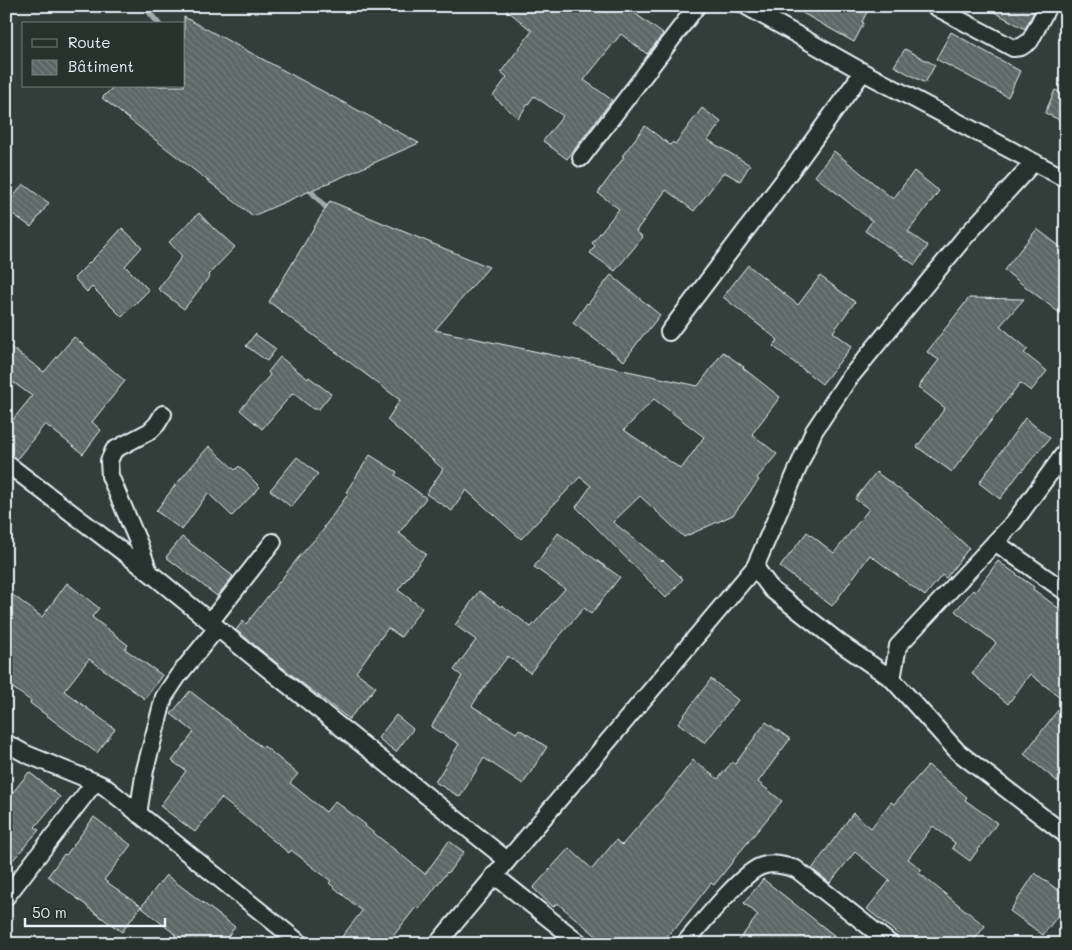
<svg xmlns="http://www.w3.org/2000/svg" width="1072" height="950" font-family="Mali,sans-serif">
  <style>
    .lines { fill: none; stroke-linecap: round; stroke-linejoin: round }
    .stream { stroke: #9ea9ab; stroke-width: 5.5 }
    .building { fill: url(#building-back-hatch); stroke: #e8f1f8; fill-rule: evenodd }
    .minor-casing { stroke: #e8f1f8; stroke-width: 20 }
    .minor { stroke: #26332d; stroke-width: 16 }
  </style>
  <defs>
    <pattern id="building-back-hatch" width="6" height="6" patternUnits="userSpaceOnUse" patternTransform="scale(1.25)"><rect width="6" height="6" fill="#5c6865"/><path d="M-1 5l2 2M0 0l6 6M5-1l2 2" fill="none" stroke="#737e7c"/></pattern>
  </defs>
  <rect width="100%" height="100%" fill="#323e39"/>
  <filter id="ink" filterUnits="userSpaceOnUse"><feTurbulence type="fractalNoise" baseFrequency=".02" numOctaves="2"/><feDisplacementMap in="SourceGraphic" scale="10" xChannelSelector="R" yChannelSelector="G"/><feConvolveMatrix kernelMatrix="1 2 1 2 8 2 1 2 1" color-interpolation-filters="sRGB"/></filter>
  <g filter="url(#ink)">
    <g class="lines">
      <!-- stream -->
      <g class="stream">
        <path d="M144,6l15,18"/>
        <path d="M306,186l24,26"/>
      </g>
    </g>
    <!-- building -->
    <g class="building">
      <path d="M502,6h123l38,28 -16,20 -26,-20 -37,46 28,20 -45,59 -24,-18 20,-25 -29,-20 -16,22 -25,-22 14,-19 -6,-5 31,-41z"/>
      <path d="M790,6h80l-8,16 2,1 -10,19z"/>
      <path d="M983,6h54l-12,23z"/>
      <path d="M184,17l235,126 -166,73 -151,-118 12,-12h70z"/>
      <path d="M951,32l69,39 -12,26 -72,-38z"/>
      <path d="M905,49l30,16 -10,18 -31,-17z"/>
      <path d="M1055,90l11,5v28l-21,-10z"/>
      <path d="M702,108l19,14 -13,18 42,25 -10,16 -16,-9 -30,39 -28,-21 -30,41 7,6 -28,34 -25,-18 5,-7 -3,-3 27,-34 -21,-16 26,-36 -2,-1 23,-30 25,19 3,-3 2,2z"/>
      <path d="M834,151l59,48 21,-28 25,20 -31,41 20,14 -13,19 -50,-34 7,-10 -57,-45z"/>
      <path d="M23,184l26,19 -18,24 -25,-18v-2z"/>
      <path d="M330,201l159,66 -54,63 263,56 25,-34 21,15 -1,1 37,29 -28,37 25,20 -20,24 2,2 -26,35 -49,22 -44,-41 -27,26 49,39 1,-1 20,19 -17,19 -90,-91 15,-21 -11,-9 -59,62 -55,-49 -14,21 -26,-17 17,-25 -56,-49 13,-20 -131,-98zM654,399l50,38 -23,32 -57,-39z"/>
      <path d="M199,213l15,16v-1l21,19 -27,28 2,1 -26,33 -26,-20 24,-33 -13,-14z"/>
      <path d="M122,228l20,19 -17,19 24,24 -27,27 -30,-30 -5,5 -13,-14 31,-31z"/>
      <path d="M1037,229l29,22v67l-62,-48z"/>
      <path d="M748,265l50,40 22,-29 35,26 -22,30 19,14 -30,38 -49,-38 5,-6 -55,-43z"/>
      <path d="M611,275l49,40 -15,19h-1l-20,27 -51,-38 14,-20 1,1z"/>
      <path d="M969,298l55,1 -24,27 28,23 -4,4 23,18 -16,20 -11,-8 -68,89 -35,-25 28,-39 -27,-21 21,-27 -12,-8z"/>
      <path d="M255,334l21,15 -9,12 -21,-15z"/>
      <path d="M74,337l51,44 -33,41 9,8 -18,24 -38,-30 -28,35 -11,-8v-23l26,-32 -26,-19v-33l38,28z"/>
      <path d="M280,357l28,22 1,-2 22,17 -12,15h-6l-20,-16 -31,36 -22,-19 30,-35 -2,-3z"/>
      <path d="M1025,418l25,20 -28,33h-1l-21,28 -21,-16z"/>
      <path d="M209,446l26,24 4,-4 21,21 -28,29 -24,-23 -26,37 -26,-19 17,-23z"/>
      <path d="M370,455l27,17 -2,3 31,23 -27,35 27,21 -28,36 24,18 -21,29 -13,-9 -32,44 20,15 -27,32 -61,-47 -52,-42 7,-9 3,3 52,-66 27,-30 -1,-1 25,-34 -3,-1z"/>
      <path d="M297,457l21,17 -27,33 -21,-17z"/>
      <path d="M876,472l34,25 27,22 32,29 -23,30 -4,-3 -17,21 -55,-41 -38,51 -52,-39 27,-35 27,21 35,-44 -14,-10z"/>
      <path d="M558,533l62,44 -29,37 -7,-6 -28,32 -26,33 -22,-17 -27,36 -9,14 44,27 3,-4 28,18 -24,37 -39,-26 -24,39 -25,-15 24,-38 -28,-17 31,-51 -8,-6 22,-30 -21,-15 24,-34 22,16 1,-2 29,22 34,-38 -31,-22z"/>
      <path d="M182,537l51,39 -16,20 -51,-39z"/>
      <path d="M998,561l36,26 -1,2 33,25v157l-8,11 -34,-28 41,-53 -35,-27 -22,30 -36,-30 24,-31 -41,-32 18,-21 2,2z"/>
      <path d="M67,583l32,25 -7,9 36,28 -3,4 37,26 -17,24 -56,-40 -25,32 51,38 -18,24 -67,-50 1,-2 -25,-18v-93l36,27z"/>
      <path d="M711,679l27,21 -33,43 -27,-20z"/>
      <path d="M190,691l73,57 1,-2 34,28 -8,9 36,29 9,-11 31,24 -1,1 60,48 24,-33 15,11 -16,21 -1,-1 -28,37 -3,-2 -29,37h-51l26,-33 -33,-28 2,-2 -40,-31 -2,3 -68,-55 -26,34 -35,-26 26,-35 -14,-10 22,-29 -23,-18z"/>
      <path d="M396,715l17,14 -17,23 -18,-14z"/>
      <path d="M766,722l24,17 -32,43 24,19 -48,58v1l-20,25 -3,-2 -36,46 -1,-1 -13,16h-55l-49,-41 -4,4 -20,-19 36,-40 23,21 24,-29 6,5 47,-54 24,-31 25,19 14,-17 3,2z"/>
      <path d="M928,765l39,32 -2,3 32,23 -27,38 -18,-13 3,-5 -22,-17 -25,33 14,11 -3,3 66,53 -14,18h-61l-43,-35 23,-29 -35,-28 -25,31 -18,-14 41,-56 18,15 20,-26 3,2z"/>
      <path d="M29,772l31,25 -25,30 4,3 -33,38v-67z"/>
      <path d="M94,817l37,28 -27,35 37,26 -19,26 -35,-25v-1l-39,-30 16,-22 2,1z"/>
      <path d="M1035,873l31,23v9l-23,30 -33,-24z"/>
      <path d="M166,875l69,52 -13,17h-53l7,-9 -35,-28z"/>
      <path d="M763,879l53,42 29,23h-109l22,-29 -14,-12z"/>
    </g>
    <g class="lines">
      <defs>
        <g id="minor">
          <path d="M746,6l117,66 203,107"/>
          <path d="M934,6l79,42 8,-1 9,-6 18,-35"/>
          <path d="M581,158l116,-152"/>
          <path d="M669,332l130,-172 64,-88"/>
          <path d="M6,463l143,109 119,97 239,191"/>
          <path d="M995,542l71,50"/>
          <path d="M755,567l17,23 68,53 52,36 6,-33 116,-124 52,-71"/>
          <path d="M149,572l-10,-28 -29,-68 -1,-15 5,-11 36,-19 7,-7 6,-10"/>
          <path d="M210,622l63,-80"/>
          <path d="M892,679l66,73 108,83"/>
          <path d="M6,743l20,11 69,28"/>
          <path d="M138,814l7,-44 19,-73 14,-21 39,-48"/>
          <path d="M494,875l87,69"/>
          <path d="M6,897l89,-115 9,4 197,158"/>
          <path d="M437,944l318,-377 59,-136 33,-50 117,-143 70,-76"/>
          <path d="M684,944c15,-17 59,-73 78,-78 12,-4 23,0 34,3l95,75"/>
        </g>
      </defs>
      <!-- minor casing -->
      <use href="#minor" class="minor-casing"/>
      <!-- minor -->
      <use href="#minor" class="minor"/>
    </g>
  </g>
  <!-- margin -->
  <rect width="1072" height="950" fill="none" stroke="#26332d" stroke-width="25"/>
  <rect x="12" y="12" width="1047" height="925" fill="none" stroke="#e8f1f8" stroke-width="2" filter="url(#ink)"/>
  <!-- legend -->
  <rect x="22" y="22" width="162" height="65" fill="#26332d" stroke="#747f7e"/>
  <rect x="32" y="39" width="25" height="8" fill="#26332d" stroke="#747f7e"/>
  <text x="68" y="48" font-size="15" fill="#e8f1f8">Route</text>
  <rect x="32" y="60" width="25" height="15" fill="url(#building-back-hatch)" stroke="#747f7e"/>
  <text x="68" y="72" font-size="15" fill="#e8f1f8">Bâtiment</text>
  <!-- scale -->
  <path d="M25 918v8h140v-8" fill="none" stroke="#e8f1f8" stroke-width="2.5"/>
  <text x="32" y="918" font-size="15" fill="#e8f1f8" stroke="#26332d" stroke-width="4" paint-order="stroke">50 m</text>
</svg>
